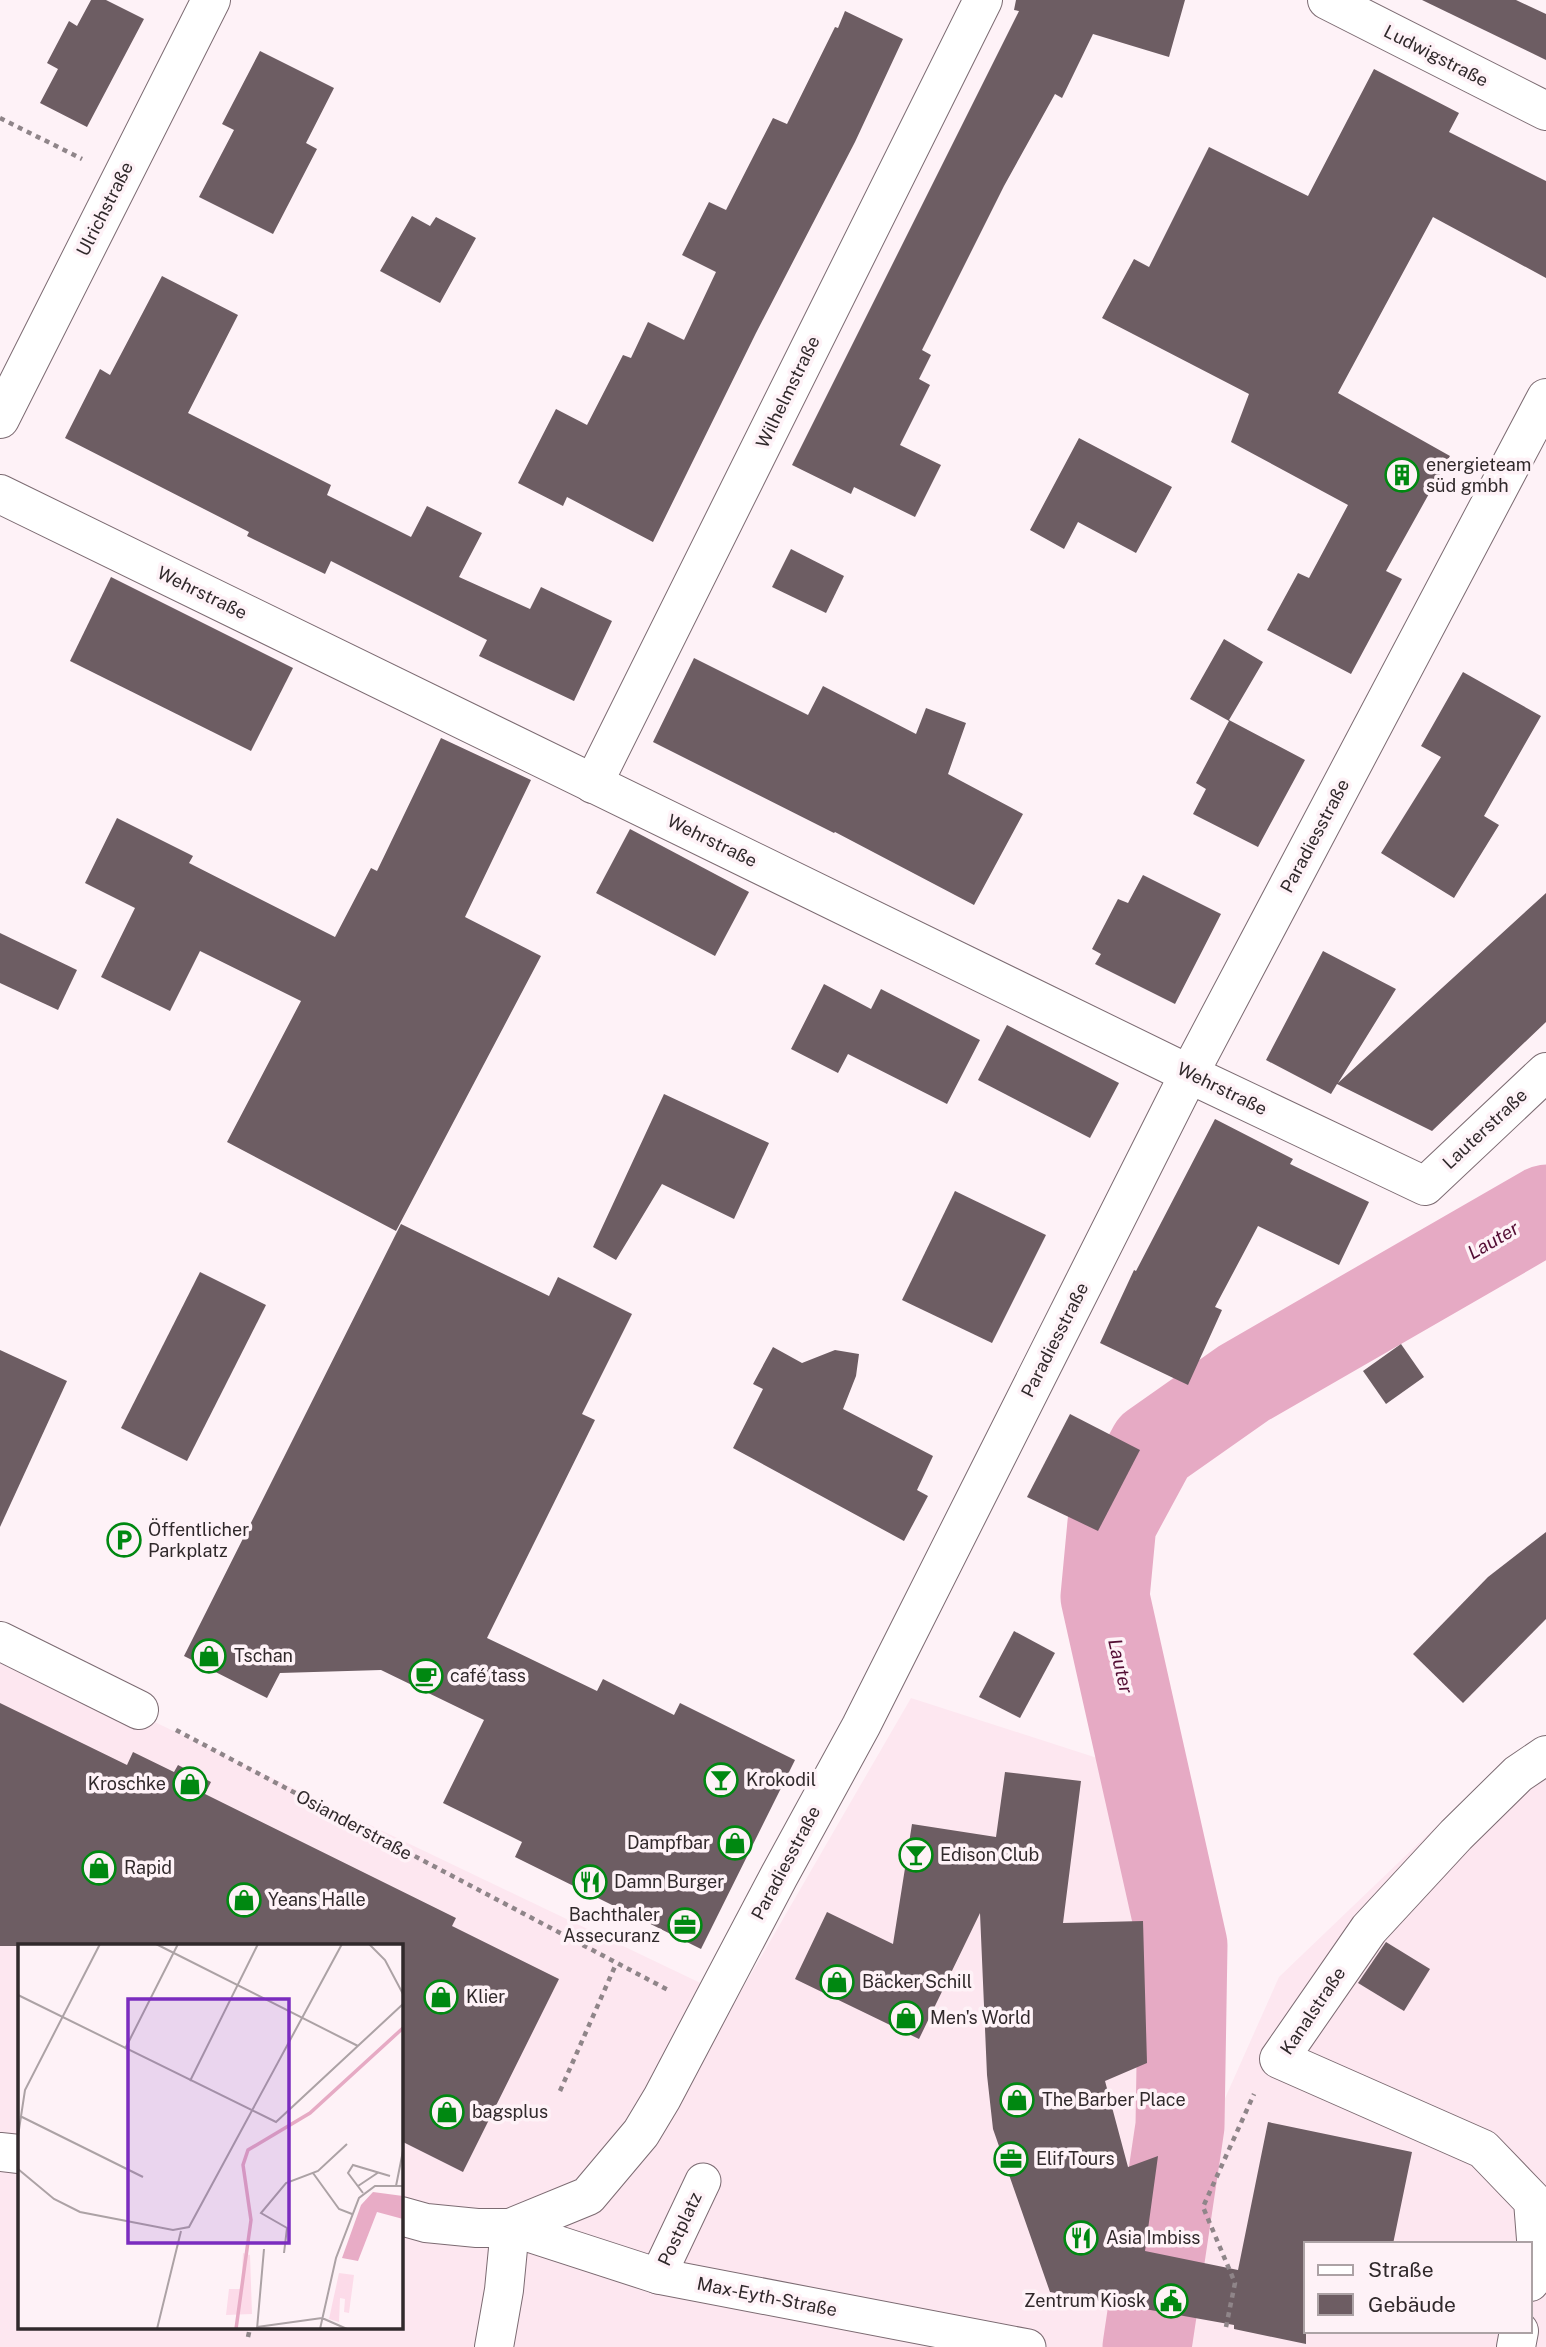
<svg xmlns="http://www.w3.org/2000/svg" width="1546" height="2347" font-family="'Public Sans',sans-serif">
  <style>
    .built { fill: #fde7f0; fill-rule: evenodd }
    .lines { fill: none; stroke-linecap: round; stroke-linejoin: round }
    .river { stroke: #e6aac4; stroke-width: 89 }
    .building { fill: #6d5d63 }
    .pedestrian-casing { stroke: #7c6b72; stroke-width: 37 }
    .minor-casing { stroke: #7c6b72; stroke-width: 40 }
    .tertiary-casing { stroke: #7c6b72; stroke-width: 40 }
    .secondary-casing { stroke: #7c6b72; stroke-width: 40 }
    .path { stroke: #8f8589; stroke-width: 4.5; stroke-dasharray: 5 5; stroke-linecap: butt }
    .pedestrian { stroke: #fff; stroke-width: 35 }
    .minor { stroke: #fff; stroke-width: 38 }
    .tertiary { stroke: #fff; stroke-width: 38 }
    .secondary { stroke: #fff; stroke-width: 38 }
    .labels { text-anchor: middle; stroke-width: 7; stroke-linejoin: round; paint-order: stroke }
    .street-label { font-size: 18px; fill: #30292b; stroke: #fef2f7 }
    .poi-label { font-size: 18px; fill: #30292b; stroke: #fef2f7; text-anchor: start }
    .water-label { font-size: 19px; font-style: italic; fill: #540e35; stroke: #fef2f7 }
    .inset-river { fill: none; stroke: #e6aac4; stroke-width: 3.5 }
    .inset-road { fill: none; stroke: #aca2a5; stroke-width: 2 }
    .view { fill: #7b2cbf; fill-opacity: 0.15; stroke: #7b2cbf; stroke-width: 3.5 }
    .inset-edge { fill: none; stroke: #30292b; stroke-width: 3.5 }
  </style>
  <rect width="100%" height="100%" fill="#fef2f7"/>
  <!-- built -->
  <path class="built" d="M0,1648l736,352 175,-302 214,69 37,143 -12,234 48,15 81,-182 166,-159 101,-42v571h-1546zM19,1946h382v382h-382zM1306,2244h224v87h-224z"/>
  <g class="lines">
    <!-- river -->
    <path class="river" d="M1147,2347l33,-221 3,-181 -78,-348 7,-74 41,-76 91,-64 302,-174"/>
  </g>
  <!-- building -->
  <g class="building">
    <path d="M91,0h15l38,19 -57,108 -47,-24 18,-34 -11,-6 22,-42 8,5z"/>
    <path d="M1016,0h169l-16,57 -76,-23 -31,64 -7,-4 -51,92 -82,164 9,5 -12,24 11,6 -30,60 41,20 -26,52 -61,-30 -3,7 -59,-29 227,-454 -5,-1z"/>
    <path d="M1422,0h94l30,14v46z"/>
    <path d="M845,11l58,28 -48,103 -99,191 -103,209 -86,-45 -4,9 -45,-23 38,-74 31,16 36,-70 8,3 17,-36 36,18 32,-68 -34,-17 27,-53 17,8 47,-92 14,6 48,-97 3,1z"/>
    <path d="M260,51l74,37 -28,55 11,6 -44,85 -74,-37 35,-67 -12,-6z"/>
    <path d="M1374,69l85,44 -10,19 97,49v97l-113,-61 -95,176 112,63 -64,115 16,8 -51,95 -84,-44 31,-57 11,5 39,-73 -117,-63 18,-48 -147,-76 32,-59 15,8 60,-120 99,49z"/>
    <path d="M412,216l18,10 6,-9 40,21 -36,65 -60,-32z"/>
    <path d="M162,276l76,39 -50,98 143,72 -4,10 84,42 16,-31 55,27 -23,44 71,32 11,-22 71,34 -38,80 -95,-45 8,-16 -156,-79 -6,13 -78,-38 2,-4 -184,-94 35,-69 10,6z"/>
    <path d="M1079,438l93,49 -36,66 -58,-31 -14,27 -34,-19z"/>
    <path d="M791,549l53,27 -18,37 -54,-26z"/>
    <path d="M111,577l182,91 -42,83 -181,-90z"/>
    <path d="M1224,639l39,23 -34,58 76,40 -47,87 -65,-33 13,-25 -10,-6 33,-62 -39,-22z"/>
    <path d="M694,658l114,57 15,-29 93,48 10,-26 40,15 -18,51 75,40 -49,91 -139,-73 -1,1 -181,-91z"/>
    <path d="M1463,672l78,44 -57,100 15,9 -45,73 -73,-45 60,-96 -20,-11z"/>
    <path d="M441,738l90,42 -66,137 76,39 -145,275 -169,-89 74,-141 -101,-50 -30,60 -69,-34 34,-69 -50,-25 32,-65 76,38 -4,7 146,74 36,-69 6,3z"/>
    <path d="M630,829l119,63 -34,64 -119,-63z"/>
    <path d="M1143,875l78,39 -46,90 -80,-40 6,-10 -9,-5 26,-50 10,4z"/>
    <path d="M1546,893v129l-114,109 -95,-47 -6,10 -65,-34 57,-109 73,38 -58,94z"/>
    <path d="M0,933l77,37 -19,40 -58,-27z"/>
    <path d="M824,984l47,25 10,-20 99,51 -33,64 -99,-50 -10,19 -47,-24z"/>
    <path d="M1007,1025l112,58 -29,55 -112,-58z"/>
    <path d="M664,1094l105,49 -35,76 -72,-35 -46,76 -23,-13z"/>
    <path d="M1215,1119l78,40 -3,5 79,38 -30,63 -81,-39 -43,81 7,3 -34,75 -88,-42 34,-73 2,1z"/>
    <path d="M955,1191l91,44 -54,108 -90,-43z"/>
    <path d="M401,1224l148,72 9,-19 74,37 -50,100 13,6 -108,218 110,53 6,-12 71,36 6,-12 115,57 -94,189 -186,-92 7,-15 -79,-39 41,-83 -103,-50 -101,3 -13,25 -83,-42z"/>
    <path d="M200,1272l66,33 -79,156 -66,-33z"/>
    <path d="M1401,1344l23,33 -38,27 -23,-33z"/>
    <path d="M773,1347l29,16 33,-13 24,4 -3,22 -13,33 90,47 -16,34 11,6 -24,45 -171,-93 30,-59 -10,-5z"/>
    <path d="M0,1350l67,31 -67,146z"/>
    <path d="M1070,1414l70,36 -42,81 -71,-34z"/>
    <path d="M1546,1532v87l-83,84 -50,-49 75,-77z"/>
    <path d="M1014,1631l41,22 -35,65 -41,-21z"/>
    <path d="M0,1703l127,62 6,-13 41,20 4,-7 33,17 -6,12 251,124 -4,8 107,53 -96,193 -62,-31v-195h-401z"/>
    <path d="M1005,1772l76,9 -18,142 80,-2 4,142 -42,18 23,86 30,-11 -13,95 93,19 30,-148 144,30 -19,92h-87v100l-72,-15v-4l-184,-33 -57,-163 -6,-54 -7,-162 -61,126 -124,-60 32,-67 66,32 19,-120 84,13z"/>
    <path d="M1386,1942l44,27 -26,42 -46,-28z"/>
  </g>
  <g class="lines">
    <defs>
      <g id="pedestrian">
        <path d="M510,2228l148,48 370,71"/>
        <path d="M658,2276l45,-95"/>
      </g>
      <g id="minor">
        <path d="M1327,0l219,111"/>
        <path d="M0,419l211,-419"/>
        <path d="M0,494l1189,580 236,112 121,-114"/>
        <path d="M593,784l390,-784"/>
        <path d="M0,1641l139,69"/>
        <path d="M1530,2282l7,-30 -4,-51 -50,-52 -204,-90 90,-130 87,-94 62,-61 28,-19"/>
        <path d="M1516,2347l3,-16"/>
      </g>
      <path id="tertiary" d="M494,2347l10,-57 6,-62"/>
      <g id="secondary">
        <path d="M0,2152l19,2"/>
        <path d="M401,2216l25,7 51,5h33l78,-32 53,-63 21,-35 117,-222 82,-150 328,-652 357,-676"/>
      </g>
    </defs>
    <!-- pedestrian casing -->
    <use href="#pedestrian" class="pedestrian-casing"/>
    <!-- minor casing -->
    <use href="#minor" class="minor-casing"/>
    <!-- tertiary casing -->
    <use href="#tertiary" class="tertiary-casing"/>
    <!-- secondary casing -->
    <use href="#secondary" class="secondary-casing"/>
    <!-- path -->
    <g class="path">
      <path d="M0,118l82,41"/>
      <path d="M176,1730l494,261"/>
      <path d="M560,2091l56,-127"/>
      <path d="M1226,2327l9,-44 -32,-76 51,-113"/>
      <path d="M248,2337l2,-9"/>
    </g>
    <!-- pedestrian -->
    <use href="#pedestrian" class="pedestrian"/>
    <!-- minor -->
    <use href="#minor" class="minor"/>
    <!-- tertiary -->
    <use href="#tertiary" class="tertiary"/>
    <!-- secondary -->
    <use href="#secondary" class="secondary"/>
  </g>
  <!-- icons -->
  <defs>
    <symbol id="building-ring" viewBox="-11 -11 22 22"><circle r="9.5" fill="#fef2f7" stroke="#081" stroke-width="1.5"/><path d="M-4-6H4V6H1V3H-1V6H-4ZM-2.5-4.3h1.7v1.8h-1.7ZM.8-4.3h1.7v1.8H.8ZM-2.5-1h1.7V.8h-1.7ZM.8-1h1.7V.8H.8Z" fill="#081"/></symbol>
    <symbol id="parking-ring" viewBox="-11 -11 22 22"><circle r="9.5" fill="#fef2f7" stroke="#081" stroke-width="1.5"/><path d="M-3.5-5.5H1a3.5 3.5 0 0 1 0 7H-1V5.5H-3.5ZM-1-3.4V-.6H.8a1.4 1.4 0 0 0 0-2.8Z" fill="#081"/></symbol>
    <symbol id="shop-ring" viewBox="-11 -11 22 22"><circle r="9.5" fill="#fef2f7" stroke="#081" stroke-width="1.5"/><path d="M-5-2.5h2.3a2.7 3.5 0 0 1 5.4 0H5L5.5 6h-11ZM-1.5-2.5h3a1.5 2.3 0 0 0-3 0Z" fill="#081"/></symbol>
    <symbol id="cafe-ring" viewBox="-11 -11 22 22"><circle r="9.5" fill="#fef2f7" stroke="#081" stroke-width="1.5"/><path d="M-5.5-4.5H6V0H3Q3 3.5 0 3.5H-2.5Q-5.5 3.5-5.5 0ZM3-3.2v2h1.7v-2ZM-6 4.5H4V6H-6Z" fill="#081"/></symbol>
    <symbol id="bar-ring" viewBox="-11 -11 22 22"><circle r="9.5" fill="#fef2f7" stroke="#081" stroke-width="1.5"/><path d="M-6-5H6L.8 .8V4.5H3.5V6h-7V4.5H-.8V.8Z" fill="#081"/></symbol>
    <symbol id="restaurant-ring" viewBox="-11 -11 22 22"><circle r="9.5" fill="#fef2f7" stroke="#081" stroke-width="1.5"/><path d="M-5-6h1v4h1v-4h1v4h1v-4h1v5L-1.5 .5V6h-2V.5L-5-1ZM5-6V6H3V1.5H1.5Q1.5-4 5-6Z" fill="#081"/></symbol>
    <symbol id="office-ring" viewBox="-11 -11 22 22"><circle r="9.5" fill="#fef2f7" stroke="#081" stroke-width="1.5"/><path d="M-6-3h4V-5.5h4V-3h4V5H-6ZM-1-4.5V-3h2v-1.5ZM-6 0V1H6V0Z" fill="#081"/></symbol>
    <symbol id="civic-ring" viewBox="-11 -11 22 22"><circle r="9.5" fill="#fef2f7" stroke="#081" stroke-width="1.5"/><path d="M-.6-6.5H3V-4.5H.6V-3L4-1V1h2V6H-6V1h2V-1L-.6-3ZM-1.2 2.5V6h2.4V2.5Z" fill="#081"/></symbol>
  </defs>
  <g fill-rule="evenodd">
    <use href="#building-ring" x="1383" y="456" width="38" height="38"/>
    <use href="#parking-ring" x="105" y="1521" width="38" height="38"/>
    <use href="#shop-ring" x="190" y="1637" width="38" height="38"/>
    <use href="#cafe-ring" x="407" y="1657" width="38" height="38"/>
    <use href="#bar-ring" x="702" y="1761" width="38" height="38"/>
    <use href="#shop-ring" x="171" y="1765" width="38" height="38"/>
    <use href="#shop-ring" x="716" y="1824" width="38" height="38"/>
    <use href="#bar-ring" x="897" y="1836" width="38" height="38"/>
    <use href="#shop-ring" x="80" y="1849" width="38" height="38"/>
    <use href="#restaurant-ring" x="571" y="1863" width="38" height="38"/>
    <use href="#shop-ring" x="225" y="1881" width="38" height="38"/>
    <use href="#office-ring" x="666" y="1906" width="38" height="38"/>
    <use href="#shop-ring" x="818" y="1963" width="38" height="38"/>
    <use href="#shop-ring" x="422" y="1978" width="38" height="38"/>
    <use href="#shop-ring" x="887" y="1999" width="38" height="38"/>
    <use href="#shop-ring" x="998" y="2081" width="38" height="38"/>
    <use href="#shop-ring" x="428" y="2093" width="38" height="38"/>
    <use href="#office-ring" x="992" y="2140" width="38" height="38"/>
    <use href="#restaurant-ring" x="1062" y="2219" width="38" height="38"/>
    <use href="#civic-ring" x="1152" y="2282" width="38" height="38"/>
  </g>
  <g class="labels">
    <!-- street labels -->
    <g class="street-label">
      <text transform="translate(1436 56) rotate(27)" y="6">Ludwigstraße</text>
      <text transform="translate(105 209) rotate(-63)" y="6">Ulrichstraße</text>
      <text transform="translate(788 392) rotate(-64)" y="6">Wilhelmstraße</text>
      <text transform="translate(202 593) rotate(26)" y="6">Wehrstraße</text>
      <text transform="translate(1315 836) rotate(-62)" y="6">Paradiesstraße</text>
      <text transform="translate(712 841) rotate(26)" y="6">Wehrstraße</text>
      <text transform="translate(1222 1089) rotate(26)" y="6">Wehrstraße</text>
      <text transform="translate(1485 1129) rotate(-43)" y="6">Lauterstraße</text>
      <text transform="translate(1055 1340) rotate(-63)" y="6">Paradiesstraße</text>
      <text transform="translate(354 1825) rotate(28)" y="6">Osianderstraße</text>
      <text transform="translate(786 1863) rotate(-62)" y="6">Paradiesstraße</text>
      <text transform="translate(1313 2011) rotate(-56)" y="6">Kanalstraße</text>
      <text transform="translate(680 2229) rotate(-65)" y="6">Postplatz</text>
      <text transform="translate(767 2297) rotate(11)" y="6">Max-Eyth-Straße</text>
    </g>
    <!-- poi labels -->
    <g class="poi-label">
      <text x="1426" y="471">energieteam<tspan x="1426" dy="21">süd gmbh</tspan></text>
      <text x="148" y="1536">Öffentlicher<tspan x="148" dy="21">Parkplatz</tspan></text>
      <text x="234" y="1662">Tschan</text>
      <text x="450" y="1682">café tass</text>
      <text x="746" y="1786">Krokodil</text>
      <text x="166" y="1790" text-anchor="end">Kroschke</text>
      <text x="710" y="1849" text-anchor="end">Dampfbar</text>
      <text x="940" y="1861">Edison Club</text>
      <text x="124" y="1874">Rapid</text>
      <text x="614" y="1888">Damn Burger</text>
      <text x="268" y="1906">Yeans Halle</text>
      <text x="660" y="1921" text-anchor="end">Bachthaler<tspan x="660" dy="21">Assecuranz</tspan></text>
      <text x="862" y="1988">Bäcker Schill</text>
      <text x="466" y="2003">Klier</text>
      <text x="930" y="2024">Men's World</text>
      <text x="1042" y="2106">The Barber Place</text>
      <text x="472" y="2118">bagsplus</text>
      <text x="1036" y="2165">Elif Tours</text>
      <text x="1106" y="2244">Asia Imbiss</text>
      <text x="1146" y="2307" text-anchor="end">Zentrum Kiosk</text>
    </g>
    <!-- water labels -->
    <g class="water-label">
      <text transform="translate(1493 1240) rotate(-30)" y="7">Lauter</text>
      <text transform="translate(1121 1666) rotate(77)" y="7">Lauter</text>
    </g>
  </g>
  <!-- overview -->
  <g transform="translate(18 1944)">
    <rect width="385" height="385" fill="#fef2f7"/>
    <path d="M225,309l7,2 2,59 -26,1 3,-26h12zM321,329l15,2 -5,38 -5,-1 1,-13 -5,-1 -1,24 -10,-3z" fill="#fcdbe9"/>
    <path d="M355,248l30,4v23l-26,-7 -19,49 -16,-3 19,-53z" fill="#e8acc6"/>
    <path class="inset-river" d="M218,385l15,-109 -8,-55 5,-15 62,-37 93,-85"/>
    <path class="inset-road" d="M138,0l202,102M351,0l16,16 18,34M0,51l258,127 127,-118M107,105l53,-105M172,137l68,-137M2,172l123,61M0,192l7,-46 75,-146M0,225l36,30 26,13 93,18 16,-3 153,-283M295,229l26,36 13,5M340,242l21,-14M378,242l7,-35M345,249l-15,-20 5,-8 37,11M266,309l3,-25 -26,-15 25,-30 32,-12 29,-27M304,374l25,11M239,383l65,-9M139,385l24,-98M239,385l7,-80M302,385l16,-71 23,-60 16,-12h28"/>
    <path class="view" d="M110,55h161v244h-161z"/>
    <rect width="385" height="385" class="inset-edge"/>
  </g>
  <!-- legend -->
  <rect x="1304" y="2242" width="228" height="91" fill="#fef2f7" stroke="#aca2a5" stroke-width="2"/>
  <rect x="1318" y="2265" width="35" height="10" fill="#ffffff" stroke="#aca2a5" stroke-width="2"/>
  <text x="1368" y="2277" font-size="21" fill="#30292b">Straße</text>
  <rect x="1318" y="2294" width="35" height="21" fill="#6d5d63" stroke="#aca2a5" stroke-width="2"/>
  <text x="1368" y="2312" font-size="21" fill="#30292b">Gebäude</text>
</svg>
